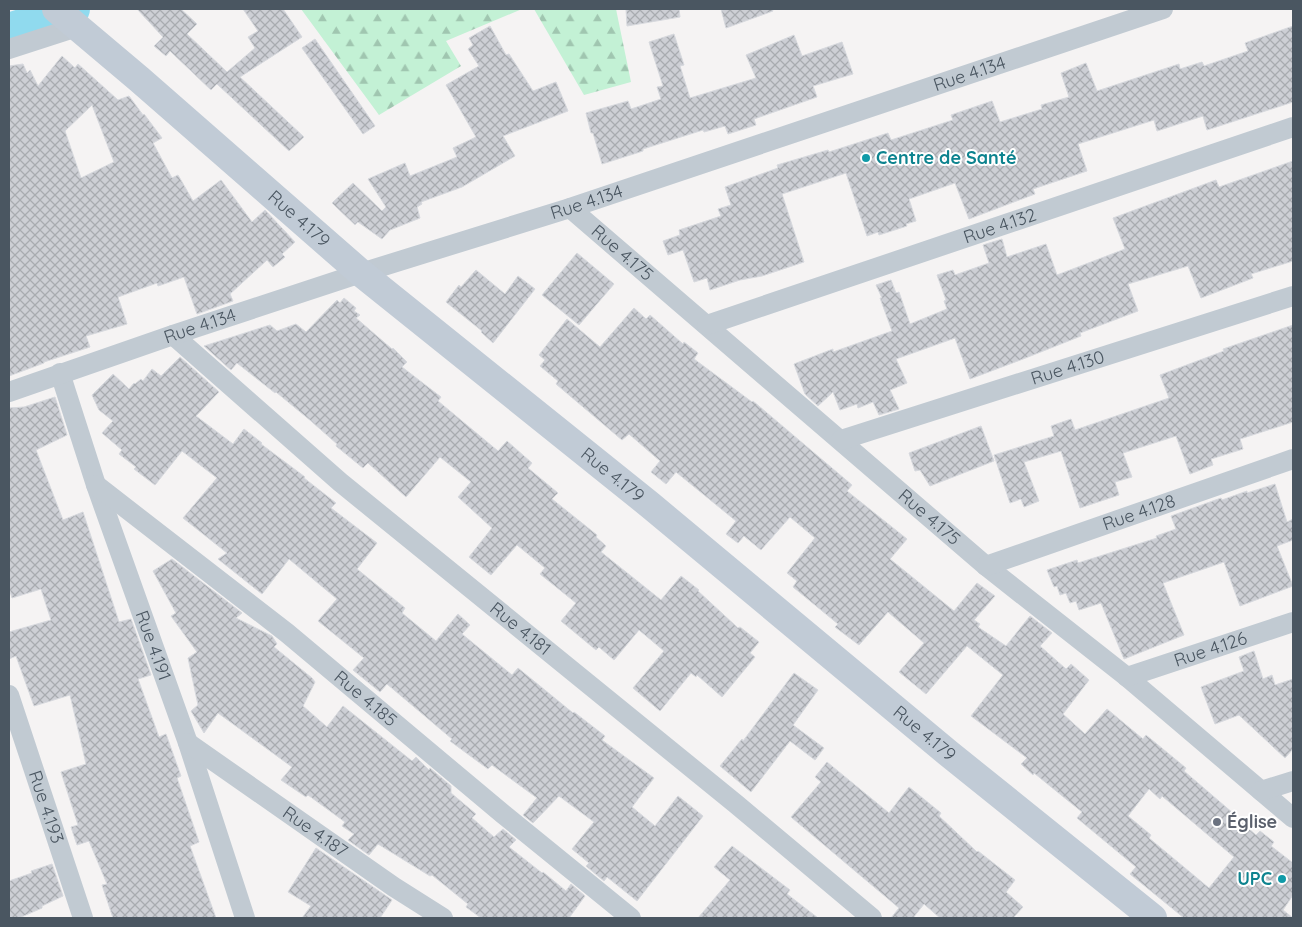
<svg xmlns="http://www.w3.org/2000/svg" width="1302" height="927" font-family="Quicksand,sans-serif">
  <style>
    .forest { fill: url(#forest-firs) }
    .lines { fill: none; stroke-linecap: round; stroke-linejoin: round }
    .river { stroke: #90daee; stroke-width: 36 }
    .building { fill: url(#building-cross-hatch); stroke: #d7d9de; fill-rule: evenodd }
    .street { stroke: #c1cad2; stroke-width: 20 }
    .secondary { stroke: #c1cbd6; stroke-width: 28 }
    .culture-dot { fill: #0f9aa8; stroke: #fff; stroke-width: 2 }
    .worship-dot { fill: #6b7280; stroke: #fff; stroke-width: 2 }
    .labels { text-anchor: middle; stroke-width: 4; stroke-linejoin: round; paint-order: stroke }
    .street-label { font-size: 18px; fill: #4a5661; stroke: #fff }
    .culture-label { font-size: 18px; font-weight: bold; fill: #0d838f; stroke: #fff; text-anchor: start }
    .worship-label { font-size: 18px; font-weight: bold; fill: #5b616d; stroke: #fff; text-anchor: start }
  </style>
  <defs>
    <pattern id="forest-firs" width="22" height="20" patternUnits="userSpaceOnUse" patternTransform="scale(1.25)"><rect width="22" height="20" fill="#c3f1d5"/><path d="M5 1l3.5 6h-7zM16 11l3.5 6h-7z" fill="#a0c6b0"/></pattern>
    <pattern id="building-cross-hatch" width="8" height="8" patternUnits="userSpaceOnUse" patternTransform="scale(1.25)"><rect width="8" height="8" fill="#cdcfd5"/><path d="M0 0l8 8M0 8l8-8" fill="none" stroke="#a8abb0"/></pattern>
  </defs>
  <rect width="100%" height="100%" fill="#f5f3f3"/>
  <!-- forest -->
  <g class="forest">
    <path d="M301,9h221l-76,32 15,25 -82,49z"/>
    <path d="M534,9h82l15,73 -47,13z"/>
  </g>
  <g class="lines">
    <!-- river -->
    <path class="river" d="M9,31l19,-6 44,-16"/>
  </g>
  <!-- building -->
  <g class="building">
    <path d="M137,9h44l16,15 -10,10 40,38 28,-24 -7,-11 10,-6 -15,-22h40l19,28 -62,40 64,60 -15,14 -72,-67 -6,6 -41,-39 -4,5 -12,-10 9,-9z"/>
    <path d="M626,9h53l1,8 -53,9z"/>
    <path d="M721,9h51l1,2 -47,17z"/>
    <path d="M490,26l16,29 3,-1 24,37 23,-9 12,29 -65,25 12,20 -53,31 -41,15 1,2 -5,3 3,11 -30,12 -8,9 -24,-17 -3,3 -23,-22 21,-20 29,28 4,-4 -18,-28 37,-16 5,13 47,-19 -4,-9 23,-11 -30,-52 33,-19 -11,-17 5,-4 -4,-7z"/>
    <path d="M1293,26v76l-86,28 -4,-14 -46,15 -3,-11 -76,24 9,27 -54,18 2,5 -66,25 -14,-36 -46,16 7,22 -10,3 1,2 -28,9 -1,-3 -11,4 -21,-63 -64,21 22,68 -42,14 -22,4 -30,10 -3,-12 -13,4 -11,-32 -15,5 -5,-14 17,-6 -1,-5 42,-14 -3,-7 13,-4 -6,-18 53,-19 -1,-3 51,-15 1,2 59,-19 3,7 62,-20 -2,-5 41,-14 8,21 42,-13 -1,-4 28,-8 -8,-24 25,-10 11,28 82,-27 1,5 22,-7 2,4 44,-15 -3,-8z"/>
    <path d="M674,34l10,31 -4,1 10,32 66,-20 -10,-23 48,-20 8,21 40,-14 11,32 -40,12 4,11 -63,22 2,6 -28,9 -3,-8 -21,6 -1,-2 -60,19v2l-41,13 -9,-31h-2l-5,-20 42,-12 3,8 30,-10 -4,-12 6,-1 -14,-44z"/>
    <path d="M315,39l60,87 -12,8 -61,-86z"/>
    <path d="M62,56l13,12 3,-4 40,36 11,-4 14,19 1,-1 18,24 -9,5 19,35 6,-3 15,26 28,-21 31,42 13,-12 30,32 -13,12 3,3 -12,10 -6,-7 -37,34 3,7 -36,13 -13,-37 -26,9 -1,-3 -39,14 9,27 -41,12 4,11 -46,15v1l-35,13v-310l14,-2 4,9 3,-3 8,16zM92,105l22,57 -33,16 -16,-47z"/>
    <path d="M1293,161v100l-42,13 2,4 -52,20 -13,-32 -60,18 10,27 -58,22 1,3 -58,23 -53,20 -15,-41 -59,21 11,24 -17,7 9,19 -20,6 -6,-13 -15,6 -1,-4 -17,6 -7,-18 -15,14 -13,-12 -11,-30 39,-15v3l59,-21 -12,-33h2l-6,-13 15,-5 5,13 3,-1 11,32 37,-15 -3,-8 2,-1 -9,-25 16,-5 2,5 34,-12 -6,-18 19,-6 5,18 39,-13 11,31 68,-26 -12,-31 103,-38 3,7z"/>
    <path d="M577,253l37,31 -35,41 -37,-30z"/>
    <path d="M476,270l29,24 13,-18 17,13 -42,54 -12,-11 1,-1 -36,-29 13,-17 2,2z"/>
    <path d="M344,298l12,10 -2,3 6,4 -4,3 36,31 1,-1 14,14 -5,5 39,30 -3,4 60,50 9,-10 25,22 -4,5 30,25 -6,6 45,36 -1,2 10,9 -5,6 60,48 20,-24 18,14 -1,1 40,37 2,-1 19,15 -9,11 5,4 -33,40 -25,-22 -1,2 -5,-4 -31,38 -27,-23 31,-37 -25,-21 -25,30 -15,-13 -3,3 -35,-29 15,-18 -36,-29 5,-6 -28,-23 -26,30 -22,-18 23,-29 -34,-31 13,-15 -31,-25 -34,40 -38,-34 -5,5 -27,-22 1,-2 -26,-23 -35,-29 -1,1 -38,-30 -6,7 -27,-24 66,-21 7,6 19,-7 10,8 31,-32 3,3z"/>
    <path d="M634,308l12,11 4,-4 33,29 1,-2 14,11 -4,6 58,43 1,-1 99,84 -5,6 60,48 -17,20 64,52 23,-28 18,13 -21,24 6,4 -2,3 28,19 24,-30 22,17 -12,13 26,23 5,-5 18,16 -26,34 22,20 22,-25 36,30 3,-4 40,33 -2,3 50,43 -1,1 23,20 4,-4 14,11 -3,4 22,17v32l-10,15 10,8h-109l-54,-44 6,-7 -59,-49 5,-6 -48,-39 -1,2 -12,-11 6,-6 -56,-42 32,-41 -36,-29 -41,48 -27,-22 25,-29 -36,-31 -29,33 -24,-18 3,-3 -45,-37 4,-6 -10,-8 28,-35 -25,-21 -29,33 -17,-14 -6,7 -12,-9 10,-13 -60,-49 -10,12 -15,-12 9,-11 -31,-27 -7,6 -66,-56 2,-3 -18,-15 5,-6 -6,-5 28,-36 33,28zM1149,789l11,10 2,-3 72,61 -25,31 -60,-50 2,-3 -23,-19z"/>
    <path d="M1293,325v97l-53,17 3,10 -32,10 2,6 -23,9 -14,-38 -53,17 9,24 -17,5 4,13 -39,13 -19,-57 -37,11 15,39 -15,6 -3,-8 -11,4 -16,-48 60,-19 -3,-10 20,-7 4,11 94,-32 -9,-23 64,-24 -1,-2z"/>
    <path d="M180,357l39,35 -23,24 37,28 11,-15 18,14 -1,1 44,33 -1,1 32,25 -5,5 46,35 -20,26 48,39 -3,5 34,28 22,-27 12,11 -8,9 50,41 6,-7 55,45 1,-1 31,24 -3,4 52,38 -22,29 23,19 23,-30 25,20 -66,85 -30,-24 -3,4 -18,-15 3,-3 -17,-14 22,-27 -35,-26 -26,27 -10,-8 14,-17 -45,-33 -4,4 -38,-28 2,-2 -65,-55 -7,8 -27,-22 11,-12 -46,-37 19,-22 -48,-40 -27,35 -44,-35 9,-6 -44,-35 34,-40 -35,-27 -27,34 -21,-16 2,-2 -17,-13 3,-4 -20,-17 11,-12 -14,-11 -7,-15 21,-21 16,15 5,-6 1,1 6,-5 2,2 9,-12 9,7z"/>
    <path d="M55,397l12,38 -31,15 27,70 20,-8 36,110 12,-3 20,56 -13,4 21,58 7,-3 15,42 -4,2 22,64 -9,4 26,72h-103l-11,-33 5,-1 -18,-43 -12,4 -6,-18 7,-2 -17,-53 25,-8 -16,-69 -36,11 -18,-50 -7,3v-27l42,-12 -10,-31 -29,9 -3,-10v-180l15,-1z"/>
    <path d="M981,426l13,35 -64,25 -10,-16 -5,1 -6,-18z"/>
    <path d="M1275,484l12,38 6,-3v21l-16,6 16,40 -53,20 -16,-44 -61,21 21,52 -60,24 -23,-56 -22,7 -3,-9 -6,2 -4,-10 -6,2 -3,-9 -3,1 -7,-17 30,-10 1,3 79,-25 -1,-2 20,-7 -5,-13 50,-18 1,2 25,-9v2z"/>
    <path d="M172,559l70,54 -6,5 36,18 5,8 -3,3 38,31 3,4 -12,24 24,21 16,-21 69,55 4,-4 13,13 1,-2 21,18v7l25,21 -4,4 22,19 9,-8 13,11 -7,7 33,26 1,-1 23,19 5,-7 14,12 -16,22h-88l-15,-11 2,-3 -36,-29 -2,1 -52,-32 -9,11 -21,-15 6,-6 -12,-8 3,-4 -37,-27 -2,2 -25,-17 11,-13 -74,-54 -14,20 -13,-22 7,-6 -10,-47 9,-6 -26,-36 5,-3 -23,-42z"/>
    <path d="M1254,651l9,28 9,-4 3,10 18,-6v70l-8,9 -46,-43 -24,9 -14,-37 43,-16 -5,-14z"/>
    <path d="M794,673l24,17 -25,35 31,23 -9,12 -25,-19 -39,51 -31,-26 22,-27 1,2z"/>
    <path d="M827,762l62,51 20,-26 32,26 -2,3 38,36 1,-1 37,29 -9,12 17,15 -10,11h-73l-16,-14 -11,14h-22l8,-10 -108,-91 30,-35 -6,-5z"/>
    <path d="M732,846l58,44 -3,4 31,24h-120l32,-38 -16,-13z"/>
    <path d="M316,848l76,52 -12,18h-78l9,-12 -23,-14z"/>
    <path d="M52,864l11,32 -21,10v2l-23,10h-10v-37l23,-8 -1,-2z"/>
  </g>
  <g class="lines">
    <!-- street -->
    <g class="street">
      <path d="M9,49l68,-22"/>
      <path id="s1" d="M570,208l416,358 141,111 166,141"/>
      <path id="s2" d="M707,325l586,-198"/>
      <path id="s3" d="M173,335l167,147 396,322 136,114"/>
      <path id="s4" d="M60,373l36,112 92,258 57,175"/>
      <path id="s5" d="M9,392l164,-57 188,-62 209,-65 593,-199"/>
      <path id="s6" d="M841,440l452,-144"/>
      <path id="s7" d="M96,485l191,148 216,181 128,104"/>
      <path id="s8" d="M986,566l307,-107"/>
      <path id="s9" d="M1127,677l166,-55"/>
      <path id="s10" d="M9,695l74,223"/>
      <path id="s11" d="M188,743l206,144 49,31"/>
      <path d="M1261,791l32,-10"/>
    </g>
    <!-- secondary -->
    <path class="secondary" id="s12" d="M56,9l83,70 222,194 289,232 298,248 205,165"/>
  </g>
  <!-- markers -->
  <g class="culture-dot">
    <circle cx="866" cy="158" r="5"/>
    <circle cx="1282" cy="879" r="5"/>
  </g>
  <circle class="worship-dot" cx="1217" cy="822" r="5"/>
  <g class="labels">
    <!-- street labels -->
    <g class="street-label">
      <text dy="6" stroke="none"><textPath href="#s5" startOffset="1012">Rue 4.134</textPath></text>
      <text dy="6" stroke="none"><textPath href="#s5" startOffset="608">Rue 4.134</textPath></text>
      <text dy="6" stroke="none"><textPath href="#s12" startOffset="321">Rue 4.179</textPath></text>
      <text dy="6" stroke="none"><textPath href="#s2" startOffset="309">Rue 4.132</textPath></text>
      <text dy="6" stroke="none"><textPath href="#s1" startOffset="69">Rue 4.175</textPath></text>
      <text dy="6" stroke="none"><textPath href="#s5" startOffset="202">Rue 4.134</textPath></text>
      <text dy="6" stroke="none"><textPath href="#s6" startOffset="238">Rue 4.130</textPath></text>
      <text dy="6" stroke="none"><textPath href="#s12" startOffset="726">Rue 4.179</textPath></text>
      <text dy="6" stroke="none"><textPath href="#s8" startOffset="162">Rue 4.128</textPath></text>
      <text dy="6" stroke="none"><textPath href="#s1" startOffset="474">Rue 4.175</textPath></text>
      <text dy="6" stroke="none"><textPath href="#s3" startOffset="455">Rue 4.181</textPath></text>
      <text dy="6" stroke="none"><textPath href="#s4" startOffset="288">Rue 4.191</textPath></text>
      <text dy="6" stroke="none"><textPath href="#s9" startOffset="88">Rue 4.126</textPath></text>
      <text dy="6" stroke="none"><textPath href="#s7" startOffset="344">Rue 4.185</textPath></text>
      <text dy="6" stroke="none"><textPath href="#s12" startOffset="1131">Rue 4.179</textPath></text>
      <text dy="6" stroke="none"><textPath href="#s10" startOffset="118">Rue 4.193</textPath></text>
      <text dy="6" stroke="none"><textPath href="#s11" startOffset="155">Rue 4.187</textPath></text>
    </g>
    <!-- culture labels -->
    <g class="culture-label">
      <text x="876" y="164">Centre de Santé</text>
      <text x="1272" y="885" text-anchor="end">UPC</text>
    </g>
    <!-- worship labels -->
    <g class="worship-label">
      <text x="1227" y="828">Église</text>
    </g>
  </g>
  <!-- border -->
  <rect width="1302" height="927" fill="none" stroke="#4a5661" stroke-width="20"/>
</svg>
